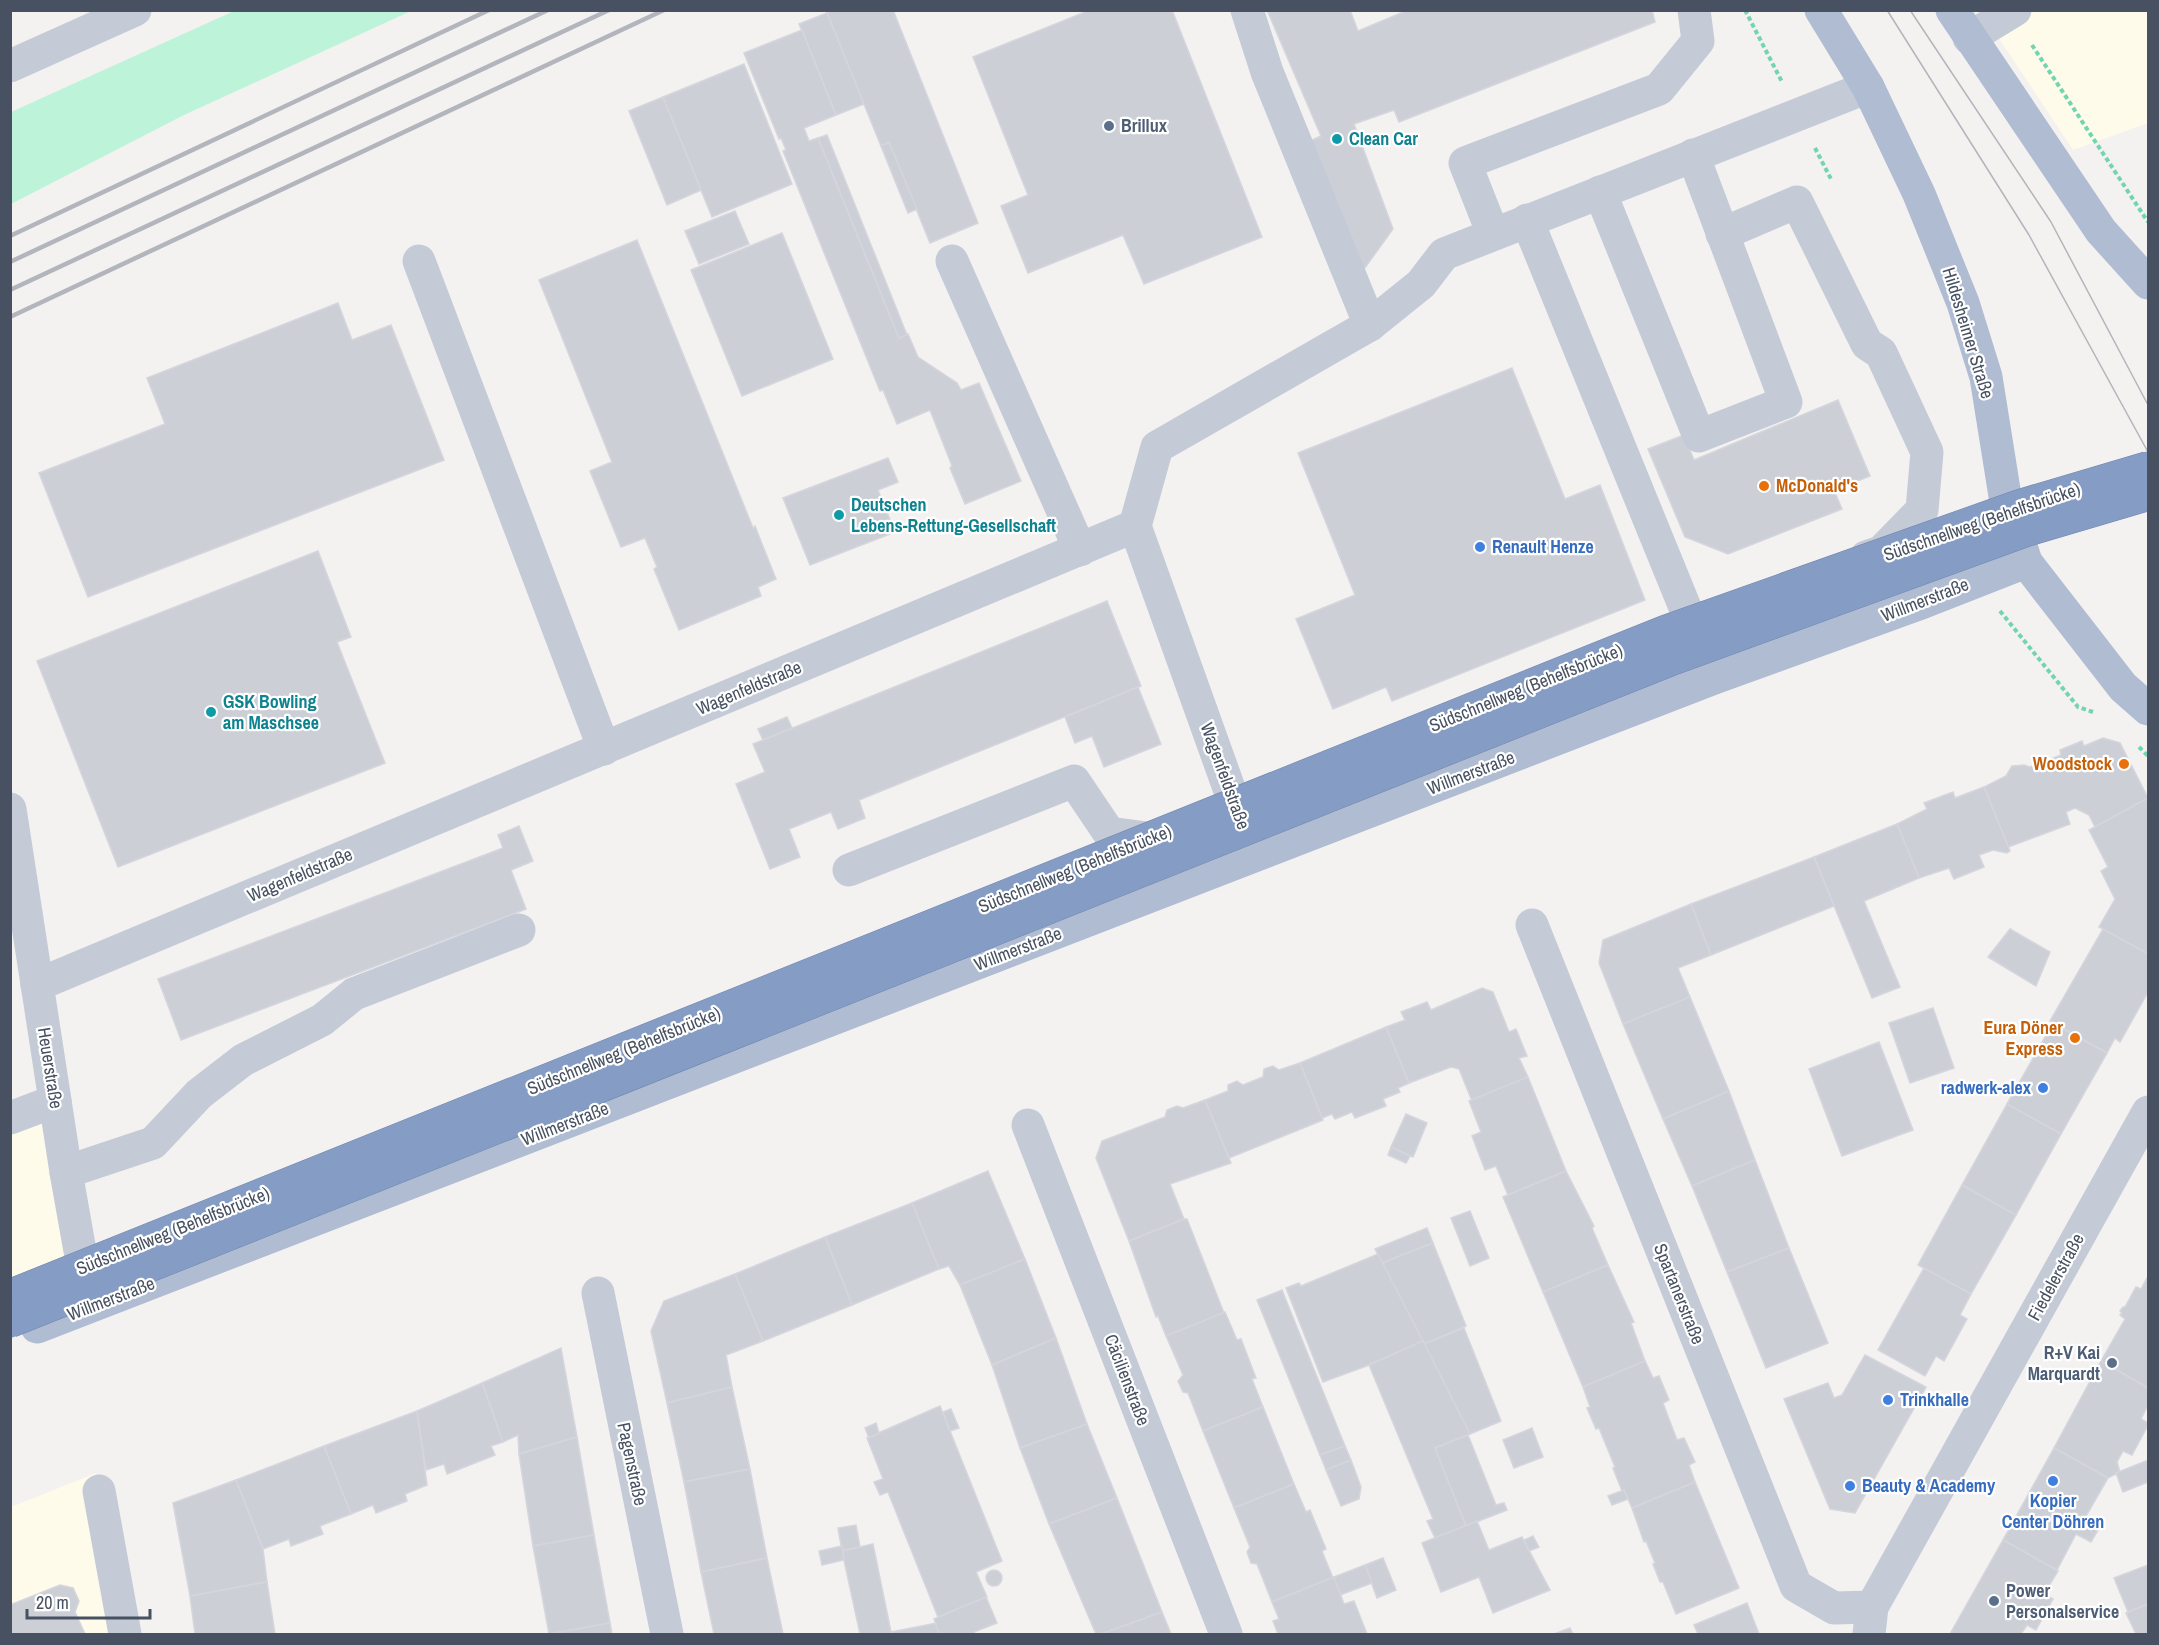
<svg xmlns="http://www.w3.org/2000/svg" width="2159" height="1645" font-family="'Archivo Narrow',sans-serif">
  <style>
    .commercial { fill: #fefbeb }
    .green { fill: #bdf4d9 }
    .building { fill: #cdcfd7; stroke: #d5d6dd; stroke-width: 1.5 }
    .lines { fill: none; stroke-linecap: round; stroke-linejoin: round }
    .path { stroke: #72d5b0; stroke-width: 4; stroke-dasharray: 4.5 3; stroke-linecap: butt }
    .minor { stroke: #c4cbd7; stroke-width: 33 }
    .major { stroke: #afbcd2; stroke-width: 33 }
    .tram { stroke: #b3b5bc; stroke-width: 1.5 }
    .rail { stroke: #b3b5bc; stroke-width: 4.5 }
    .highway-bridge-casing { stroke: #7087b0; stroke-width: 34; stroke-linecap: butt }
    .highway-bridge { stroke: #859cc4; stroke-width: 33 }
    .service-dot { fill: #5c6f8a; stroke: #fff; stroke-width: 2 }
    .culture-dot { fill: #0f9aa8; stroke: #fff; stroke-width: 2 }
    .food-dot { fill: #e8710a; stroke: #fff; stroke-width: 2 }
    .shop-dot { fill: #3f7fe0; stroke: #fff; stroke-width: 2 }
    .labels { text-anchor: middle; stroke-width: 4.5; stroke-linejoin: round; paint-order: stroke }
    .service-label { font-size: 18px; font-weight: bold; fill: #4e5e75; stroke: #fff; text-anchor: start }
    .culture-label { font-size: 18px; font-weight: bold; fill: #0d838f; stroke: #fff; text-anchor: start }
    .street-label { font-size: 18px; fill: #475161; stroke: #fff }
    .food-label { font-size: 18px; font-weight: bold; fill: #c56008; stroke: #fff; text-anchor: end }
    .shop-label { font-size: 18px; font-weight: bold; fill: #366cbe; stroke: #fff; text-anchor: start }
  </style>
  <rect width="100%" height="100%" fill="#f4f1f1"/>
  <!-- commercial -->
  <g class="commercial">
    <path d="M1981,11h167v112l-75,27z"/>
    <path d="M55,1101l35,206 -79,29v-217z"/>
    <path d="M96,1473l29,161h-114v-127z"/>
  </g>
  <!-- green -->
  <path class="green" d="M234,11h177l-227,104 -173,89v-92z"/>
  <!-- building -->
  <g class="building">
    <path d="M834,10h59l85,213 -48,20 -41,-101 -8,4 -54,-133z"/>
    <path d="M1090,10h82l90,227 -118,47 -21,-49 -95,38 -27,-67 27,-11 -55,-138z"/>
    <path d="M1267,10h83l8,21 50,-21h244l3,12 -256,100 -5,-12 -40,14 39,105 -31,43 -52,-131 11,-5z"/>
    <path d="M827,13l37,91 -28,11 -37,-91z"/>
    <path d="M802,30l34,85 -32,13 5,13 9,-3 81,200 9,-4 10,23 39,26 4,7 18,-7 42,98 -56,23 -15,-36 2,-2 -22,-56 -33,14 -14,-34 -3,1 -97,-240 3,-1 -5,-12 -2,1 -35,-86z"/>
    <path d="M744,64l48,120 -80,33 -49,-120z"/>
    <path d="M663,97l38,93 -34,15 -38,-94z"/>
    <path d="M827,135l80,200 -8,3 -81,-200z"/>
    <path d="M889,142l28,67 -9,4 -27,-67z"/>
    <path d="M735,211l14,33 -50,20 -14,-33z"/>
    <path d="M782,233l51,126 -91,37 -51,-126z"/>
    <path d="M637,240l116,288 2,-2 21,53 -18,8 3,9 -82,34 -25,-61 3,-2 -12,-29 -24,9 -31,-76 22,-9 -73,-182z"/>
    <path d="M338,303l14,37 39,-15 53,135 -356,137 -49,-124 126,-49 -18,-46z"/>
    <path d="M1512,368l53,131 35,-14 45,115 -253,101 -6,-14 -53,22 -37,-90 59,-24 -57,-142z"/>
    <path d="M1838,400l32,76 -36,14 8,19 -114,45 -43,-17 -37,-88 36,-14 10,25z"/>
    <path d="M888,458l10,24 -20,8 17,42 -85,33 -27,-67z"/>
    <path d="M318,551l33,86 -14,5 48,121 -267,104 -81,-206z"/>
    <path d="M1107,601l34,85 -282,114 6,18 -27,11 -7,-17 -42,17 11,28 -30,12 -34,-85 29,-12 -12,-28z"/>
    <path d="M1138,687l23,57 -57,23 -12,-31 -17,7 -10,-26z"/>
    <path d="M787,717l5,11 -29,12 -5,-11z"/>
    <path d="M2103,738l17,5 28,55 -53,29 -6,-12 -14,-7 -9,4 4,12 -62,23 -24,-60 22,-11 6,-10 12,-1 6,2 31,-12 -1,-5 22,-9 2,5z"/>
    <path d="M1984,787l26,64 -3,2 -14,-3 -14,5 5,12 -30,12 -5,-11 -30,10 -22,-54 30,-15 -3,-6 29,-11 2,6z"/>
    <path d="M2148,798v156l-49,-27 16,-28 -14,-28 7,-4 -19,-37z"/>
    <path d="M1897,824l22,54 -55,23 36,86 -28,11 -58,-141z"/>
    <path d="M519,826l14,35 -22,9 15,39 -345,131 -23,-61 345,-131 -5,-13z"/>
    <path d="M1814,857l20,49 -123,49 -20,-51z"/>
    <path d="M1691,904l20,51 -33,13 12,29 -67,27 -24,-61 4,-23z"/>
    <path d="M2010,929l40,23 -14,34 -48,-29z"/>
    <path d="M2103,929l45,25v38l-28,50 -5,-4 -8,15 -57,-32z"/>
    <path d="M1482,988l11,4 16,40 7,-3 11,27 -8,2 9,19 -56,24 -13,-32 -8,-2 -42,16 -23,-56 19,-7 -4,-8 26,-10 4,8z"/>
    <path d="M1690,997l39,94 -66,28 -40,-95z"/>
    <path d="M1933,1008l21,60 -44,15 -21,-60z"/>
    <path d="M2053,1023l54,30 -46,81 -54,-30z"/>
    <path d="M1386,1027l23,56 -11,5 2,4 -17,7 3,7 -31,12 -3,-6 -17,7 -3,-5 -10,4 -22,-55z"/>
    <path d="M1879,1042l34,88 -71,26 -33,-87z"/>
    <path d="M1300,1063l23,57 -94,38 -24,-58 23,-9v-6l9,-4 6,4 20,-8 1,-8 9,-3 6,4z"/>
    <path d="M1528,1077l38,94 -58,24 -12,-29 -11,4 -13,-34 9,-4 -12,-31z"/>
    <path d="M1729,1091l26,69 -63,26 -29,-67z"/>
    <path d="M1205,1100l26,63 -61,21 14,35 -55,22 -33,-83 6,-17 63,-24 2,-7 10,-4 6,2z"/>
    <path d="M2007,1104l54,30 -45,81 -54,-30z"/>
    <path d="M1406,1114l21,9 -14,34 -22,-10z"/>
    <path d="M1391,1147l19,9 -4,7 -18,-8z"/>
    <path d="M1755,1160l34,88 -62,24 -35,-86z"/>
    <path d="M988,1171l37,88 -65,26 -11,-19 -10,3 -27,-66z"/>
    <path d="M1566,1171l28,55 -2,2 16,37 -65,27 -40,-95z"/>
    <path d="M1962,1185l54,30 -45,79 -53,-29z"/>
    <path d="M912,1203l27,66 -87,36 -27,-68z"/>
    <path d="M1470,1211l19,47 -19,8 -19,-48z"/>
    <path d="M1184,1219h3l37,94 -58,23 -8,-20 -2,1 -27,-76z"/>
    <path d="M1427,1228l6,15 -51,20 -7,-14z"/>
    <path d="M825,1237l27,68 -89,36 -28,-67z"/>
    <path d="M1433,1243l33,83 -42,18 -42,-81z"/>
    <path d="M1789,1248l39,95 -62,25 -39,-96z"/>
    <path d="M1378,1254l45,87 -54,24 -46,17 -37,-94 13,-5 2,3z"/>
    <path d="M1025,1259l31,79 -64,27 -32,-80z"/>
    <path d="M1608,1265l26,57 -3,1 14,38 -62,26 -40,-95z"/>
    <path d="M1924,1268l47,26 -11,21 7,4 -23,42 -8,-5 -11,20 -47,-26z"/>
    <path d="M735,1274l28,67 -37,14 6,32 -65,16 -16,-72 13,-30z"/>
    <path d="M2148,1276v112l-47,-27 24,-42 -5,-4 2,-2 -2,-2 3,-4h2l11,-20 5,2z"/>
    <path d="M1282,1290l63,156 -25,9 -63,-155z"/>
    <path d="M1225,1312l12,28 4,-1 15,39 -4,1 11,28 -60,24 -15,-38 -5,-1 -5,-11 5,-6 -17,-39z"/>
    <path d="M1464,1328l37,93 -31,13 -46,-90z"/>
    <path d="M1056,1338l31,86 -67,24 -28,-83z"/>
    <path d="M1423,1341l47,93 -35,14 31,78 -31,12 -8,-17 6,-2 -64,-154z"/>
    <path d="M561,1348l16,89 -58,17 -1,-19 -15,7 -21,-59z"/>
    <path d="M1865,1355l61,32 -71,126 -25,-4 -46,-110 44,-16 6,15 8,-3z"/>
    <path d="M1645,1361l8,17 6,-2 10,24 -6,3 14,37 7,-2 11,24 -6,3 6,17 -63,26 -8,-18 -2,1 -9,-23 2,-1 -16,-39 -3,1 -9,-21 3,-1 -7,-20z"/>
    <path d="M2101,1361l47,27v17l-7,14 7,4v2l-16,30 -9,-4 -6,11 3,10 -12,6 -54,-30z"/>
    <path d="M482,1383l21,59 -12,4 4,9 -48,19 -3,-10 -18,6 -9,-59z"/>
    <path d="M732,1387l18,82 -66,13 -17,-79z"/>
    <path d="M940,1406l62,155 -26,11 11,25 -49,20 -50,-125 -8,3 -6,-13 9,-3 -16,-41z"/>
    <path d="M1263,1407l31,77 -60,24 -31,-77z"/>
    <path d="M951,1409l8,19 -9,3 -7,-19z"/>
    <path d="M417,1411l10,74 -22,9 2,7 -31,12 -3,-8 -22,9 -27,-68z"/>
    <path d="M876,1423l3,10 -10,5 -4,-10z"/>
    <path d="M1087,1424l30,74 -68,26 -29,-76z"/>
    <path d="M1532,1428l11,29 -29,11 -11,-28z"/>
    <path d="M1468,1435l28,70 8,-2 3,7 -41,16 -31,-78z"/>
    <path d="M577,1437l17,98 -61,11 -14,-92z"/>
    <path d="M324,1446l27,68 -31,12 3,8 -32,12 -2,-7 -26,10 -27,-69z"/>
    <path d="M1345,1446l6,14 -25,10 -6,-15z"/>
    <path d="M2054,1448l54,30 -22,38 15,9 -10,17 -15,-8 -19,36 -54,-30z"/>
    <path d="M1351,1460l10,27 -2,12 -18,7 -15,-36z"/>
    <path d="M2148,1460v22l-25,10 -7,-19z"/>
    <path d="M750,1469l17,89 -66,14 -17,-90z"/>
    <path d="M236,1480l27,69 4,33 -77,14 -17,-93z"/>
    <path d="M1695,1482l44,106 -63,26 -13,-32h-3l-7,-18 2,-1 -9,-22 -2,1 -12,-34z"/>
    <path d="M1294,1484l12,28 4,-2 16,39 -4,2 11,27 -61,24 -15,-38 -6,-1 -4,-11 3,-5 -16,-39z"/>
    <path d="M1624,1490l4,9 -16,6 -4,-9z"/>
    <path d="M1117,1498l45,114 -61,22h-5l-47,-110z"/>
    <path d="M1477,1521l12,29 33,-13 28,53 -57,23 -14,-36 -38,15 -19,-49z"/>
    <path d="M856,1525l4,22 -18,4 -4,-23z"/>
    <path d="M594,1535l16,88 -61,11 -16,-88z"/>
    <path d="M1533,1536l6,11 -10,4 -5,-11z"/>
    <path d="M2003,1540l55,31 -14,23 9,5 -17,31 -9,-5 -6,9h-71z"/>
    <path d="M873,1544l18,88 45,-9 3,11h-79l-18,-83z"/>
    <path d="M842,1546l2,14 -22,5 -3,-14z"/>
    <path d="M767,1558l16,76h-69l-13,-62z"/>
    <path d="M1383,1558l13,32 -19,8 -12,-33z"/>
    <path d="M1365,1565l7,18 -32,12 -6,-18z"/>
    <path d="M2148,1565v39l-20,8 -14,-34z"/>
    <circle cx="994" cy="1578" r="8"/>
    <path d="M1334,1577l10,27 10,-3 13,33h-89l-5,-13 6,-2 -7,-17z"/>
    <path d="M267,1582l8,52h-80l-5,-38z"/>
    <path d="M60,1585l13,3 6,13 -4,11 10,22h-75v-29z"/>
    <path d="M986,1597l11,26 -23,9 1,2h-36l-5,-15z"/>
    <path d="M1747,1603l12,31h-61l-4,-9z"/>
    <path d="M2148,1604v30h-12l-10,-21z"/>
    <path d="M1162,1612l9,22h-70z"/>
    <path d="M610,1623l2,11h-63z"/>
    <path d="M1570,1628l3,6h-19z"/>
  </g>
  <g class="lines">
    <!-- path -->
    <g class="path">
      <path d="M1745,10l37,72"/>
      <path d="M2032,45l116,177"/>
      <path d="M1815,148l17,33"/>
      <path d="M2000,611l78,96 15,5"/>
      <path d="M2139,747l9,9"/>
    </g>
    <!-- minor -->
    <g class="minor">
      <path d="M1247,10l20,62 103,253"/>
      <path d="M1969,38l46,-28"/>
      <path d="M10,66l125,-56"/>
      <path d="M1600,192l99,244 87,-34 -93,-247"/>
      <path d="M1527,220l175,429"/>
      <path d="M1493,234l-28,-71 194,-74 39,-48 -4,-31"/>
      <path d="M1722,234l75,-32 70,142 14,9 46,99 -5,58 -41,42 -15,5"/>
      <path d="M419,261l185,488"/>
      <path d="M952,261l128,289"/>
      <path d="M1135,526l22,-79 213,-122 51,-41 23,-30 424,-167"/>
      <path d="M10,809l56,363 22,124"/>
      <path d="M849,870l225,-89 35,52 53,7"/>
      <path d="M1532,925l264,661 38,22 38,-1"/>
      <path d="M37,985l1098,-459 109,304"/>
      <path d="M10,1118l45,-17"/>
      <path d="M1028,1125l198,509"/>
      <path d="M66,1172l87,-29 46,-49 44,-34 79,-40 32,-26 165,-64"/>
      <path d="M598,1293l69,341"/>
      <path d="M99,1491l26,143"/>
      <path d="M1869,1634l3,-27 276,-495"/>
    </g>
    <!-- major -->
    <g class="major">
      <path d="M1821,10l47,77 51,107 44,109 23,74 19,119 21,66 97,125 25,22"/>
      <path d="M1952,10l149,221 47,52"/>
      <path d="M37,1327l1677,-649 210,-76 102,-40"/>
    </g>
    <!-- tram -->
    <g class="tram">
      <path d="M1887,10l142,225 119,217"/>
      <path d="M1910,10l141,212 97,183"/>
    </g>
    <!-- rail -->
    <g class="rail">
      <path d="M10,236l479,-226"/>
      <path d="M10,262l538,-252"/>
      <path d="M10,290l599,-280"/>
      <path d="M10,317l654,-307"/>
    </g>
    <defs>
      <g id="highway-bridge">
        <path d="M10,1296l1655,-664 355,-126 128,-38"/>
        <path d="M10,1321l1664,-663 352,-128 122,-36"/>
      </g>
    </defs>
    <!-- highway-bridge casing -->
    <use href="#highway-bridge" class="highway-bridge-casing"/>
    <!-- highway-bridge -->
    <use href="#highway-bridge" class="highway-bridge"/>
  </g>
  <!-- markers -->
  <g class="service-dot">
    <circle cx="1109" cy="126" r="6"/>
    <circle cx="2112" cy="1363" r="6"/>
    <circle cx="1994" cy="1601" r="6"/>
  </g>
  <g class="culture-dot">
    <circle cx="1337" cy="139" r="6"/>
    <circle cx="839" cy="515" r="6"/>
    <circle cx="211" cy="712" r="6"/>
  </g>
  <g class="food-dot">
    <circle cx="1764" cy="486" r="6"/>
    <circle cx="2124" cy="764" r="6"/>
    <circle cx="2075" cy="1038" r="6"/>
  </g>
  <g class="shop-dot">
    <circle cx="1480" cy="547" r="6"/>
    <circle cx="2043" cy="1088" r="6"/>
    <circle cx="1888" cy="1400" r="6"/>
    <circle cx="2053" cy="1481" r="6"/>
    <circle cx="1850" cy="1486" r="6"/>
  </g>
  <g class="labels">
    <!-- service labels -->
    <g class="service-label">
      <text x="1121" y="132">Brillux</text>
      <text x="2100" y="1359" text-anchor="end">R+V Kai<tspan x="2100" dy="21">Marquardt</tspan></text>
      <text x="2006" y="1597">Power<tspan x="2006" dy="21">Personalservice</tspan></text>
    </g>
    <!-- culture labels -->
    <g class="culture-label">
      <text x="1349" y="145">Clean Car</text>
      <text x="851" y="511">Deutschen<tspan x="851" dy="21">Lebens-Rettung-Gesellschaft</tspan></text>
      <text x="223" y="708">GSK Bowling<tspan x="223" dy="21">am Maschsee</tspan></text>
    </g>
    <!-- street labels -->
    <g class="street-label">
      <text transform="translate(1968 333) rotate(73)" y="6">Hildesheimer Straße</text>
      <text transform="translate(1982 522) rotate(-19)" y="6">Südschnellweg (Behelfsbrücke)</text>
      <text transform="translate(1925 600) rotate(-21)" y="6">Willmerstraße</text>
      <text transform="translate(749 688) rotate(-23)" y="6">Wagenfeldstraße</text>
      <text transform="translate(1526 688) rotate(-22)" y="6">Südschnellweg (Behelfsbrücke)</text>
      <text transform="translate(1471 773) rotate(-21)" y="6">Willmerstraße</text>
      <text transform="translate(1225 776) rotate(70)" y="6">Wagenfeldstraße</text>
      <text transform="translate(1075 869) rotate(-22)" y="6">Südschnellweg (Behelfsbrücke)</text>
      <text transform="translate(300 875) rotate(-23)" y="6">Wagenfeldstraße</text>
      <text transform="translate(1018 949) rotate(-21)" y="6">Willmerstraße</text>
      <text transform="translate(624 1051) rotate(-22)" y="6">Südschnellweg (Behelfsbrücke)</text>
      <text transform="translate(50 1068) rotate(81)" y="6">Heuerstraße</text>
      <text transform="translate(565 1124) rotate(-21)" y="6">Willmerstraße</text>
      <text transform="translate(173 1231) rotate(-22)" y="6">Südschnellweg (Behelfsbrücke)</text>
      <text transform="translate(2056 1277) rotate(-61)" y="6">Fiedelerstraße</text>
      <text transform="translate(1679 1294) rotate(68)" y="6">Spartanerstraße</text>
      <text transform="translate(111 1299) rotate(-21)" y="6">Willmerstraße</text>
      <text transform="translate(1127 1380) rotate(69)" y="6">Cäcilienstraße</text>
      <text transform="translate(632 1464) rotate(78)" y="6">Pagenstraße</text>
    </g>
    <!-- food labels -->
    <g class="food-label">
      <text x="1776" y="492" text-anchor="start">McDonald's</text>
      <text x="2112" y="770">Woodstock</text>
      <text x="2063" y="1034">Eura Döner<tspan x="2063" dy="21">Express</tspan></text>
    </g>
    <!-- shop labels -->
    <g class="shop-label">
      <text x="1492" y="553">Renault Henze</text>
      <text x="2031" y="1094" text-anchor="end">radwerk-alex</text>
      <text x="1900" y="1406">Trinkhalle</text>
      <text x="1862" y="1492">Beauty &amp; Academy</text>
      <text x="2053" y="1507" text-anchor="middle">Kopier<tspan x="2053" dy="21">Center Döhren</tspan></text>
    </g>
  </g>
  <!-- border -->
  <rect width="2159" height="1645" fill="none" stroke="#475161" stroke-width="24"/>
  <!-- scale -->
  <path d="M27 1609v9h123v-9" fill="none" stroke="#475161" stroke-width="3"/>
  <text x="36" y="1609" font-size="18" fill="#475161" stroke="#ffffff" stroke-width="4.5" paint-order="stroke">20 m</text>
</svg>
